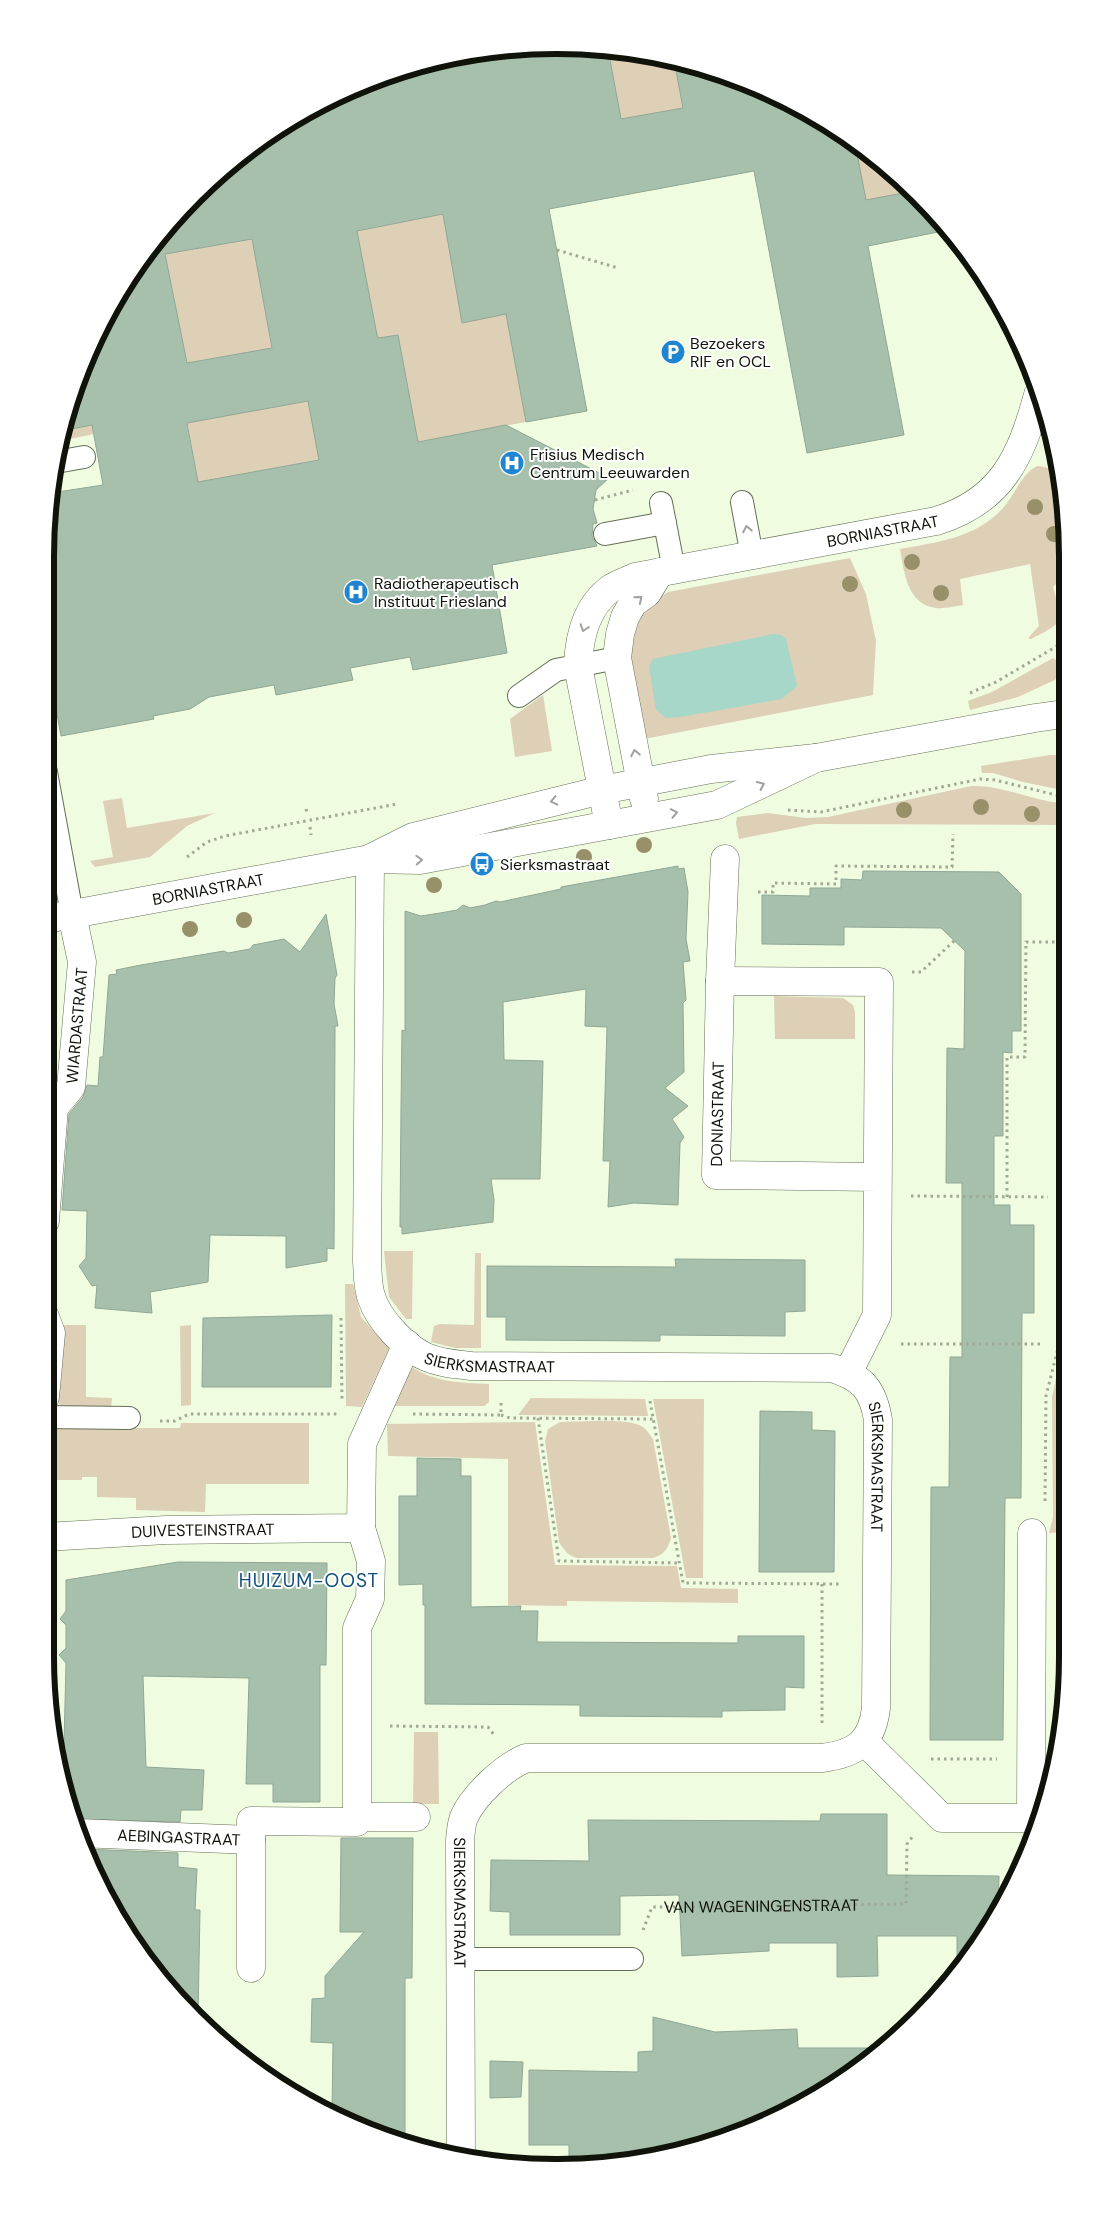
<svg xmlns="http://www.w3.org/2000/svg" width="1113" height="2213" font-family="'DM Sans',sans-serif">
  <style>
    .green { fill: #decfb7 }
    .water { fill: #a6d7c9 }
    .building { fill: #a7c0ac; stroke: #8fa794; fill-rule: evenodd }
    .lines { fill: none; stroke-linecap: round; stroke-linejoin: round }
    .lane-casing { stroke: #656f57; stroke-width: 24 }
    .street-casing { stroke: #656f57; stroke-width: 29 }
    .path { stroke: #a0a994; stroke-width: 3; stroke-dasharray: 2.5 4; stroke-linecap: butt }
    .lane { stroke: #fff; stroke-width: 22 }
    .street { stroke: #fff; stroke-width: 28 }
    .tree { fill: #979069 }
    .oneway { stroke: #9fa19d }
    .labels { text-anchor: middle; stroke-width: 4; stroke-linejoin: round; paint-order: stroke }
    .poi-label { font-size: 16px; fill: #0f1309; stroke: #fff; text-anchor: start }
    .street-label { font-size: 16px; fill: #0f1309; stroke: #fff }
    .quarter-label { font-size: 19px; letter-spacing: 1px; fill: #0f4f7e; stroke: #fff }
    .rim { fill: none; stroke: #0f1309; stroke-width: 6 }
  </style>
  <rect width="100%" height="100%" fill="#f0fce0"/>
  <!-- green -->
  <g class="green">
    <path d="M608,49l66,11 9,48 -62,11z"/>
    <path d="M855,143l13,8 41,41 -10,2 -6,17 -31,6 -12,-66 7,-1z"/>
    <path d="M443,213l19,109 44,-8 20,108 -328,60 -11,-63 121,-18 3,14 98,-18 -11,-62 -20,3 -1,-3 -20,-104z"/>
    <path d="M249,222l24,133 -54,2 -32,6 -25,-124 16,13 61,-11z"/>
    <path d="M92,425l2,9 -34,7 1,-10z"/>
    <path d="M1037,466c17,1 22,8 27,24v89l-4,1 -7,7 6,22 5,-1c0,17 -20,24 -33,31l-3,-1 11,-12 -9,-62 -70,15 3,26c-8,1 -19,4 -27,3 -29,-3 -32,-37 -36,-59 38,-7 76,-11 103,-41 12,-13 18,-34 34,-42z"/>
    <path d="M850,558l16,36 10,47 -3,54 -229,44c-5,-32 -21,-84 -10,-115 6,-15 21,-24 34,-32z"/>
    <path d="M1053,658l3,2 1,15 -2,5 -37,17 -48,13 -2,-9 24,-9z"/>
    <path d="M543,695l9,56 -37,6 -5,-38z"/>
    <path d="M1050,755h12v35l-39,-8 -30,-9h-11l-1,-7z"/>
    <path d="M971,786c31,-1 60,14 90,17l2,3v19l-248,-1 -76,15 -3,-16 1,-6 31,-4 38,5 22,-1z"/>
    <path d="M122,798l5,30 88,-15 -28,13 -37,31 -55,10 -5,-6 23,-4 -10,-56z"/>
    <path d="M774,996l69,2 10,7 2,7v27h-80z"/>
    <path d="M1066,1203v329l-17,1 4,-16 -1,-120 12,-56z"/>
    <path d="M384,1251h29l-1,68h-6l-17,-22z"/>
    <path d="M475,1253h6v95h-26l-24,-6 3,-16 6,-2 34,1z"/>
    <path d="M345,1284h8l8,33 28,31 -27,59 -16,-1z"/>
    <path d="M62,1325h24v72l26,1 -1,10 -48,-1 -4,-3 -2,-6z"/>
    <path d="M191,1325v80l-10,1 -1,-80z"/>
    <path d="M410,1366c24,16 51,17 79,18v18l-5,4h-93z"/>
    <path d="M531,1398l114,1 3,17 -130,-1z"/>
    <path d="M653,1399h51l-1,179h-17z"/>
    <path d="M535,1422l20,143 122,1 4,22 57,1v14l-171,-2v5l-59,-1v-146l-120,-3 -1,-32z"/>
    <path d="M560,1422c19,0 68,-5 83,5 4,3 7,8 10,12l18,99c-3,10 -7,17 -18,20h-76c-9,-2 -13,-8 -18,-16l-14,-101 3,-12z"/>
    <path d="M181,1423h128v61h-103l-1,28 -69,-2v-12l-39,-1v-20h-15v3h-33l4,-52h127z"/>
    <path d="M414,1732h24l1,72h-26z"/>
    <path d="M1047,1752h10l-10,46z"/>
  </g>
  <!-- water -->
  <path class="water" d="M773,634l8,1 5,4 11,47 -15,13 -102,18 -14,1 -10,-8 -7,-44 4,-7z"/>
  <!-- building -->
  <g class="building">
    <path d="M590,46l18,3 13,70 62,-11 -9,-48 15,2 93,36 73,45 11,57 43,-8 39,38 -80,16 36,189 -97,18 -53,-282 -205,38 38,202 -61,11 -20,-108 -44,9 -19,-109 -86,17 20,104 1,3 20,-3 20,107 88,-17 103,53 -13,12 -3,19 4,14 -4,1 -1,12 5,10 -105,19 15,88 -94,17 -3,-13 -60,11 3,12 -77,15 -2,-10 -65,12 -19,12 -37,7 1,3 -93,17 -15,-83v-130l5,-30 52,-8 -11,-60 -31,6 1,-7 36,-93 53,-86 68,-73 81,-58 92,-42 97,-23zM252,239l20,109 -85,15 -22,-109zM308,401l11,59 -121,22 -11,-59z"/>
    <path d="M678,866v3l6,-1 4,24 -2,47 4,22 -7,1 3,38 -3,3 1,69 -19,16 23,18 -16,13 12,18 -4,6 -2,62 -44,-2 -26,4 2,-46h-7l4,-134 -22,-1 1,-37 -83,13 1,58 39,1 -3,118h-49l3,21 -1,22 -91,12v-7h-2l1,-119 1,-78 3,1v-120l16,5 19,-3 17,-3 6,-5 7,3 15,-3 11,-4 4,1 61,-13v-2z"/>
    <path d="M863,871l136,1 22,22v137h-9v22l-9,-1v84h-9v69h16v20h24v88h-12l-1,185h-16l-2,242h-73l1,-253h18l1,-130h12v-174h-16l1,-135 17,1 1,-98 -24,-23 -97,-1v18l-82,-1v-49l48,1v-8h31v-9l21,1z"/>
    <path d="M326,914l11,61 -2,3 -1,26 4,22h-3l-1,223 -7,-1v13l-41,7v-32l-76,-1 -2,47 -58,10 2,21 -57,-5 2,-23 -5,1 -13,-20 7,-8 1,-47 -25,-1 7,-96 14,-17 4,-12 11,1 2,-29h3l6,-82 8,-1 -1,-4 25,-5 83,-14 4,2 22,-4 3,-4 31,-6 16,13z"/>
    <path d="M675,1259l130,1v51l-20,1v24l-125,-1v6l-154,-1v-23h-19v-51l189,1z"/>
    <path d="M332,1315l-1,72h-129l1,-69z"/>
    <path d="M760,1411l52,1v18l23,1 -1,141h-75z"/>
    <path d="M417,1458l44,1v17h10v131l50,-1 -1,5h18l-1,31 201,1v-7h66v52l-19,-1v23l-63,1v6l-142,-1v-11l-155,-1v-99h-2v-21l-24,1v-89h18z"/>
    <path d="M178,1562l149,1 -1,102h-6v137h-47v-18h-27l3,-106 -106,-2 3,91 58,3 -2,40h-21l-1,12 -108,-3 -9,-33 3,-123 -7,-8 7,-7v-23l-6,-6 6,-8v-31z"/>
    <path d="M821,1814h66v61l112,1 -1,36 -16,29 -25,30v-35h-80l1,40 -41,1v-34h-68v8l-87,5 -3,-61 -59,1v39h-110v-23l-20,-1 1,-51 98,1 -1,-41 232,1z"/>
    <path d="M341,1838h72l-1,140h-7v164l-44,-13 -29,-14 1,-72 -22,-1 1,-43 13,-1v-22l39,-44h-24z"/>
    <path d="M85,1849l93,4v14l19,2 -2,41h5l-2,108 -47,-50 -38,-56z"/>
    <path d="M653,2017l62,15 82,-3 1,19h86l-16,14 -85,53 -62,26 -61,14 -34,1h-57v-11h-40v-75l109,2v-20l15,-1z"/>
    <path d="M490,2061l33,1 -2,35 -31,1z"/>
  </g>
  <g class="lines">
    <defs>
      <g id="lane">
        <path d="M56,462l28,-5"/>
        <path d="M742,502l10,54"/>
        <path d="M661,503l13,67"/>
        <path d="M605,534l60,-11"/>
        <path d="M519,696l37,-26 61,-12"/>
        <path d="M46,772l26,142"/>
        <path d="M45,1417l84,1"/>
        <path d="M460,1959h172"/>
      </g>
      <g id="street">
        <path d="M644,799l-27,-141 3,-24 5,-17 8,-14 14,-10 13,-21"/>
        <path id="s2" d="M609,825l-31,-159c1,-29 8,-59 32,-77 7,-5 17,-8 25,-12l301,-56c66,-20 85,-64 102,-126"/>
        <path d="M371,858l42,-21 189,-47 109,-21 105,-11 219,-40 29,-4"/>
        <path id="s3" d="M370,859l-3,402c1,12 0,26 5,38 7,21 33,49 54,58 14,6 29,7 45,9l361,2c30,9 41,21 46,52l-2,288c-4,35 -21,46 -54,50h-296c-22,9 -52,37 -62,59 -3,7 -3,15 -4,23l1,319"/>
        <path id="s4" d="M46,919l324,-60 50,1 297,-55 99,-47"/>
        <path d="M720,981l5,-122"/>
        <path id="s5" d="M45,1221l9,-113 17,-21 11,-125 -10,-48"/>
        <path d="M848,1373l29,-58 2,-333 -159,-1 -4,194 161,2"/>
        <path d="M45,1397l6,-64 -6,-16"/>
        <path id="s6" d="M45,1537l121,-7 195,-2 1,-84 45,-100"/>
        <path d="M864,1741l78,77h89l1,-285"/>
        <path d="M357,1817h59"/>
        <path id="s7" d="M78,1833l173,7"/>
        <path d="M251,1968v-147l106,1v-194l13,-29 1,-38 -10,-33"/>
      </g>
    </defs>
    <!-- lane casing -->
    <use href="#lane" class="lane-casing"/>
    <!-- street casing -->
    <use href="#street" class="street-casing"/>
    <!-- path -->
    <g class="path">
      <path d="M557,250l61,18"/>
      <path d="M595,500l38,-10"/>
      <path d="M1062,651l2,15"/>
      <path d="M970,693l26,-11 68,-40"/>
      <path d="M306,809l1,4"/>
      <path d="M788,810l33,2 159,-33 15,1 69,17"/>
      <path d="M310,827l1,8"/>
      <path d="M187,857l20,-15 18,-6 172,-32"/>
      <path d="M758,892h15v-9l63,1v-18l116,1 1,-33"/>
      <path d="M912,972h9l33,-31"/>
      <path d="M911,1196l137,1"/>
      <path d="M1007,1197v-140h18l1,-115h39"/>
      <path d="M341,1318l1,84"/>
      <path d="M901,1344h139"/>
      <path d="M650,1401l33,182 159,1"/>
      <path d="M413,1414l88,1v-16"/>
      <path d="M501,1415l9,3 143,1"/>
      <path d="M538,1418l21,143 121,2"/>
      <path d="M160,1421h15l14,-7h150"/>
      <path d="M1045,1501l1,-105 14,-56 -2,-132c6,-31 -2,-64 7,-93"/>
      <path d="M822,1723v-139"/>
      <path d="M390,1726l98,1 7,9"/>
      <path d="M931,1759h66"/>
      <path id="s1" d="M643,1930l9,-23 254,-3 1,-60 6,-8"/>
    </g>
    <!-- lane -->
    <use href="#lane" class="lane"/>
    <!-- street -->
    <use href="#street" class="street"/>
  </g>
  <!-- trees -->
  <g class="tree">
    <circle cx="1035" cy="507" r="8"/>
    <circle cx="1054" cy="534" r="8"/>
    <circle cx="912" cy="562" r="8"/>
    <circle cx="850" cy="584" r="8"/>
    <circle cx="941" cy="593" r="8"/>
    <circle cx="981" cy="807" r="8"/>
    <circle cx="904" cy="810" r="8"/>
    <circle cx="1032" cy="814" r="8"/>
    <circle cx="644" cy="845" r="8"/>
    <circle cx="584" cy="857" r="8"/>
    <circle cx="434" cy="885" r="8"/>
    <circle cx="244" cy="920" r="8"/>
    <circle cx="190" cy="929" r="8"/>
  </g>
  <!-- one-way arrows -->
  <defs><path id="oneway-chevron" d="M-2-3.5L2.5 0L-2 3.5" fill="none" stroke-width="1.6" stroke-linecap="round" stroke-linejoin="round" transform="scale(1.25)"/></defs>
  <g class="oneway">
    <use href="#oneway-chevron" transform="translate(747 529) rotate(-101)"/>
    <use href="#oneway-chevron" transform="translate(639 599) rotate(-39)"/>
    <use href="#oneway-chevron" transform="translate(584 628) rotate(108)"/>
    <use href="#oneway-chevron" transform="translate(635 753) rotate(-101)"/>
    <use href="#oneway-chevron" transform="translate(761 785) rotate(-25)"/>
    <use href="#oneway-chevron" transform="translate(554 801) rotate(167)"/>
    <use href="#oneway-chevron" transform="translate(674 813) rotate(-11)"/>
    <use href="#oneway-chevron" transform="translate(419 860) rotate(-3)"/>
  </g>
  <!-- icons -->
  <defs>
    <symbol id="parking-disc" viewBox="-11 -11 22 22"><circle r="9.5" fill="#2085d0" stroke="#fff"/><path d="M-3.5-5.5H1a3.5 3.5 0 0 1 0 7H-1V5.5H-3.5ZM-1-3.4V-.6H.8a1.4 1.4 0 0 0 0-2.8Z" fill="#fff"/></symbol>
    <symbol id="hospital-disc" viewBox="-11 -11 22 22"><circle r="9.5" fill="#2085d0" stroke="#fff"/><path d="M-5-5h3v3.5h4V-5h3V5h-3V1.5h-4V5h-3Z" fill="#fff"/></symbol>
    <symbol id="bus-disc" viewBox="-11 -11 22 22"><circle r="9.5" fill="#2085d0" stroke="#fff"/><path d="M-5-6H5V4H4V6H2V4H-2V6H-4V4H-5ZM-3.5-4V0h7V-4ZM-3.5 1.2v1.5H-2V1.2ZM2 1.2v1.5H3.5V1.2Z" fill="#fff"/></symbol>
  </defs>
  <g fill-rule="evenodd">
    <use href="#parking-disc" x="659" y="338" width="28" height="28"/>
    <use href="#hospital-disc" x="498" y="449" width="28" height="28"/>
    <use href="#hospital-disc" x="342" y="578" width="28" height="28"/>
    <use href="#bus-disc" x="468" y="850" width="28" height="28"/>
  </g>
  <g class="labels">
    <!-- poi labels -->
    <g class="poi-label">
      <text x="690" y="349">Bezoekers<tspan x="690" dy="18">RIF en OCL</tspan></text>
      <text x="530" y="460">Frisius Medisch<tspan x="530" dy="18">Centrum Leeuwarden</tspan></text>
      <text x="374" y="589">Radiotherapeutisch<tspan x="374" dy="18">Instituut Friesland</tspan></text>
      <text x="500" y="870">Sierksmastraat</text>
    </g>
    <!-- street labels -->
    <g class="street-label">
      <text dy="6" stroke="none"><textPath href="#s2" startOffset="528">BORNIASTRAAT</textPath></text>
      <text dy="6" stroke="none"><textPath href="#s4" startOffset="165">BORNIASTRAAT</textPath></text>
      <text dy="6" stroke="none"><textPath href="#s5" startOffset="202">WIARDASTRAAT</textPath></text>
      <text transform="translate(717 1114) rotate(-89)" y="6">DONIASTRAAT</text>
      <text dy="6" stroke="none"><textPath href="#s3" startOffset="586">SIERKSMASTRAAT</textPath></text>
      <text dy="6" stroke="none"><textPath href="#s3" startOffset="1050">SIERKSMASTRAAT</textPath></text>
      <text dy="6" stroke="none"><textPath href="#s6" startOffset="158">DUIVESTEINSTRAAT</textPath></text>
      <text dy="6" stroke="none"><textPath href="#s7" startOffset="101">AEBINGASTRAAT</textPath></text>
      <text dy="6" stroke="none"><textPath href="#s3" startOffset="1842">SIERKSMASTRAAT</textPath></text>
      <text dy="6" stroke="none"><textPath href="#s1" startOffset="134">VAN WAGENINGENSTRAAT</textPath></text>
    </g>
    <!-- quarter labels -->
    <g class="quarter-label">
      <text x="309" y="1587">HUIZUM-OOST</text>
    </g>
  </g>
  <!-- crop -->
  <path d="M0 0H1113V2213H0ZM556 54H557A502 502 0 0 1 1059 556V1657A502 502 0 0 1 557 2159H556A502 502 0 0 1 54 1657V556A502 502 0 0 1 556 54Z" fill="#fff" fill-rule="evenodd"/>
  <path class="rim" d="M556 54H557A502 502 0 0 1 1059 556V1657A502 502 0 0 1 557 2159H556A502 502 0 0 1 54 1657V556A502 502 0 0 1 556 54Z"/>
</svg>
